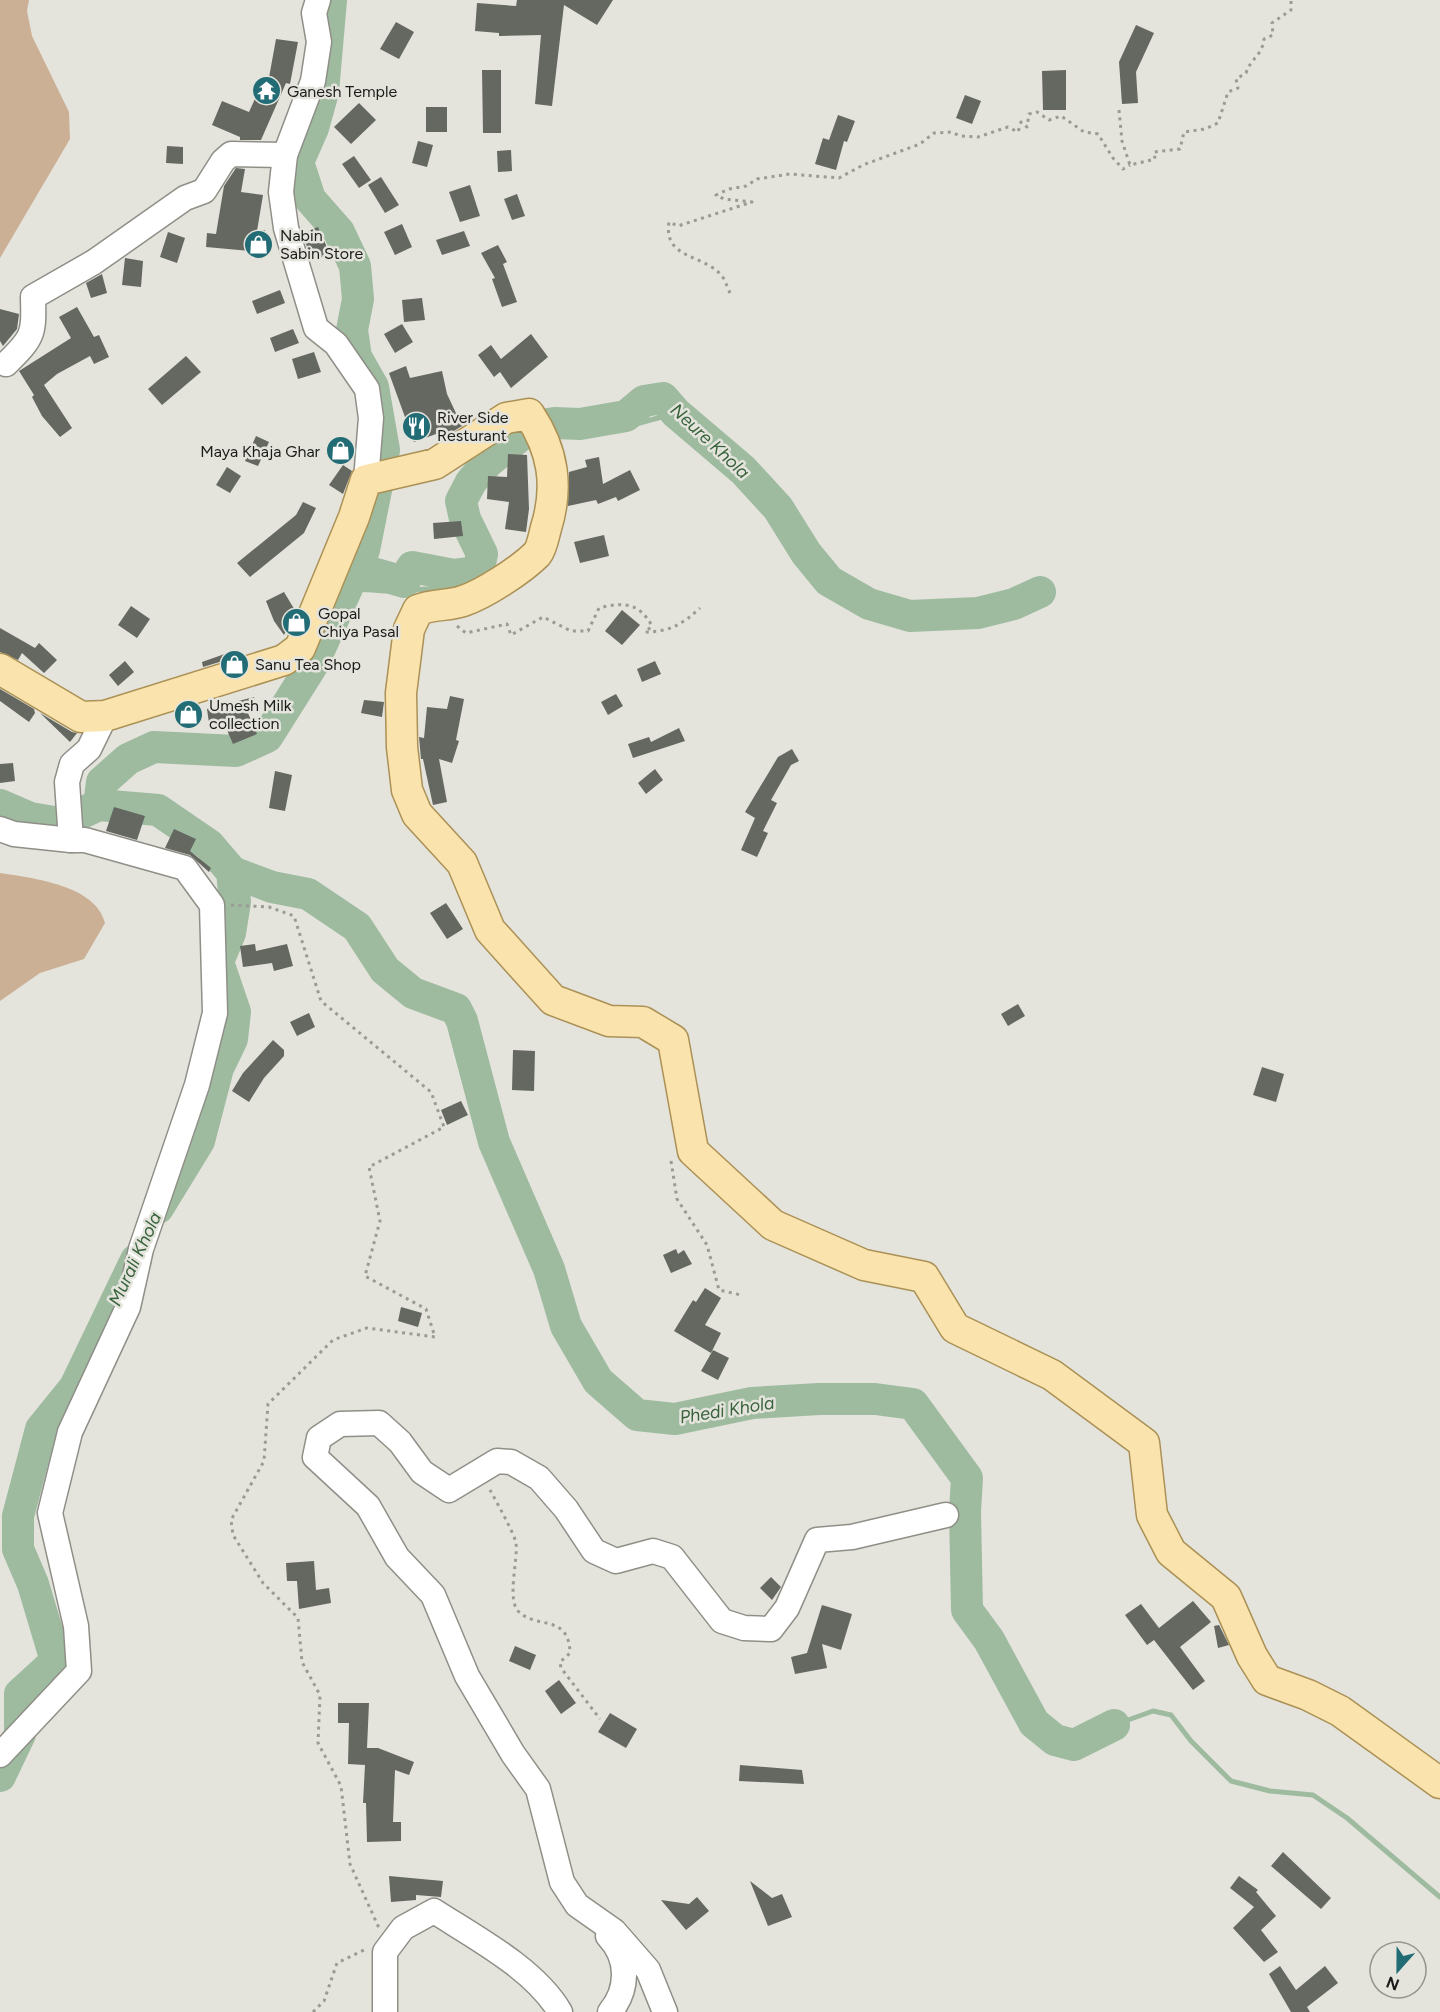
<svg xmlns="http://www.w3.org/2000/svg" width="1440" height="2012" font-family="Figtree,sans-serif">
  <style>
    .forest { fill: #ccb095 }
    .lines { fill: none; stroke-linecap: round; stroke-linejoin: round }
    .stream { stroke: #9ebba0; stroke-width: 5 }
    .river { stroke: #9ebba0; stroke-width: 32 }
    .building { fill: #656761 }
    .minor-casing { stroke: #8f8f88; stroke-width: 27 }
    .major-casing { stroke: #ab9155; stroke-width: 33 }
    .path { stroke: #9b9b96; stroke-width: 3; stroke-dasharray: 3 4.5; stroke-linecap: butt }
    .minor { stroke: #fff; stroke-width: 24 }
    .major { stroke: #fbe3ad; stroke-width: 30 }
    .labels { text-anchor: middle; stroke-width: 5; stroke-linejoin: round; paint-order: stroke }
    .poi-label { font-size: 16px; fill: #1b1b19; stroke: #e4e4dd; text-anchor: start }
    .water-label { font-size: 18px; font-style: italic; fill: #38633c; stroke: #e4e4dd }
  </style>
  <rect width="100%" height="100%" fill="#e4e4dd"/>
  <!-- forest -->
  <g class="forest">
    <path d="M0,0h29l-2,11 5,25 37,76 1,27 -70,119z"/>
    <path d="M0,873c32,5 96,12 105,50l-21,36 -44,14 -40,28z"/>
  </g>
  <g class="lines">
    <!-- stream -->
    <g class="stream">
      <path d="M552,410l84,14 40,-11"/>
      <path d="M480,578l3,-3 -5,-23 -15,-33 -6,-22 8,-21 45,-43"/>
      <path d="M345,591c16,-4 27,0 43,0 26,0 51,-4 77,-4"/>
      <path d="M1114,1725l39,-14 18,4 20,26 40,40 39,10 43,4 34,23 93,79"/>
    </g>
    <!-- river -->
    <g class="river">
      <path d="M356,568l48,14 8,-15 42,8 24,-3 4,-18 -17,-35 -4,-18 10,-19 17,-20 44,-36 23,-3 25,1 46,-8 18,-15 19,-3 13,15 67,57 35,38 28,45 23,28 40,23 41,12 68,-3 36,-9 26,-12"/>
      <path d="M0,805l30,13 30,5 39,-18 59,5 51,35 23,27 3,30 -5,31 -12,29 17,50 -3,27 -14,29 -19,73 -41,67"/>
      <path d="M99,805l3,-23 26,-23 26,-12 82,4 31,-14 46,-73 51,-114 20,-100 -11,-63 -17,-30 -4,-27 6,-31 -3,-33 -16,-34 -29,-33 -12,-37 15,-34 10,-36 8,-92"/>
      <path d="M232,872l40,15 36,7 49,33 28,43 28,23 43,16 6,12 32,121 55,127 17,57 32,55 39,34 38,4 77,-16 67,-4h56l38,5 54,74 -2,33 2,99 22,30 45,83 21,17 19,5 40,-20"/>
      <path d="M0,1776l20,-42v-40l36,-33 -23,-77 -15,-35v-33l23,-87 34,-42 61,-127"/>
    </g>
  </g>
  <!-- building -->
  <g class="building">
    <path d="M517,0h96l-16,25 -33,-20 -12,101 -17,-2 6,-69 -42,1v-3l-24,-2 2,-28 39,3z"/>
    <path d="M396,22l18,10 -15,27 -19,-10z"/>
    <path d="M1136,25l18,8 -18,39 2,31 -16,1 -3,-42z"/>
    <path d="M276,39l22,3 -8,42 -4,-1 -25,57h-21v-3l-28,-12 10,-24 27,11 14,-31 5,2z"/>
    <path d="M482,70h19v63h-18z"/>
    <path d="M1066,70v40h-23l-1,-39z"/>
    <path d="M965,95l16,6 -9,23 -16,-6z"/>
    <path d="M359,103l17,17 -25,24 -17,-17z"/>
    <rect x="426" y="107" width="21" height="25"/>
    <path d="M838,115l17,6 -8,21 -3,-1 -8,29 -21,-6 8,-26 6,2z"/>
    <path d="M418,141l15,4 -6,22 -15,-4z"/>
    <path d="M167,146l16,1v17l-17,-1z"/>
    <path d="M511,150l1,21 -14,1 -1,-21z"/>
    <path d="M354,156l17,24 -12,8 -17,-24z"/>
    <path d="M236,168l9,1 -4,23 22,3 -6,36 8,-1 2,26 -16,1 -1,-6 -44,-4 1,-14 9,1 8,-48z"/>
    <path d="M381,177l18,28 -14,8 -17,-28z"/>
    <path d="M470,185l10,31 -20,6 -11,-30z"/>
    <path d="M517,194l8,22 -13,4 -8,-21z"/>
    <path d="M402,224l10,23 -17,8 -11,-23z"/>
    <path d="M318,227l12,27 -19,7 -8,-28z"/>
    <path d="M464,231l6,15 -28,9 -6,-15z"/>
    <path d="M168,232l17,6 -8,25 -17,-6z"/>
    <path d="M498,245l9,17 -4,2 14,38 -15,5 -10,-28 3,-1 -14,-25z"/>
    <path d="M125,258l18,3 -2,26 -19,-2z"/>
    <path d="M102,274l5,19 -16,5 -5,-15z"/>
    <path d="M280,290l5,13 -28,11 -5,-13z"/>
    <path d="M422,298l3,22 -21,2 -2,-22z"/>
    <path d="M77,307l17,30 5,-2 10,22 -15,7 -4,-8 -33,18 -13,11 28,43 -12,9 -18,-21 -10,-19 2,-2 -15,-24 52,-33 -12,-21z"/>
    <path d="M0,309l19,5 -2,15 -14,17 -3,-5z"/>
    <path d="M402,324l11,18 -18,11 -11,-19z"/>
    <path d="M293,329l6,14 -24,9 -5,-14z"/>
    <path d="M531,334l17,23 -37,31 -11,-16 -6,5 -16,-22 13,-10 10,14z"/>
    <path d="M314,352l7,20 -23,7 -6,-20z"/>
    <path d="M186,356l15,16 -39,33 -14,-16z"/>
    <path d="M406,366l4,12 32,-7 5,23 15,32 -13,8 -2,-4 -33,12 -25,-69z"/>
    <path d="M256,436l13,6 -11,24 -13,-5z"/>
    <path d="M335,440l14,2 -3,20 -14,-2z"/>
    <path d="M508,454l19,1 2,54 -3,23 -21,-3 4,-27 -22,-3 1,-23 19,1z"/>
    <path d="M599,457l4,27 27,-14 10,20 -22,11 -2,-4 -18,7 -2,-4 -28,6 1,-34 18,-5 -2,-7z"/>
    <path d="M343,465l9,6 -9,23 -14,-9z"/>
    <path d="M227,467l14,9 -11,17 -14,-8z"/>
    <path d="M303,502l13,6 -12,25 -54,44 -13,-14 59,-48z"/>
    <path d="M461,521l2,15 -29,3 -1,-16z"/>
    <path d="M604,535l5,21 -29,7 -6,-21z"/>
    <path d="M284,592l12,20 -12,23 -10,-14 -8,-20z"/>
    <path d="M131,606l19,13 -13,19 -19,-13z"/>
    <path d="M622,610l18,15 -18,20 -17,-14z"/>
    <path d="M0,628l35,20 4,-5 18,17 -13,13 -22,-20 -4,7 -18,-8z"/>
    <path d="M236,650l3,6 -36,11 -1,-5z"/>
    <path d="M125,661l9,11 -16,14 -9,-11z"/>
    <path d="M655,661l6,13 -19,8 -5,-13z"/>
    <path d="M0,689l34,20 1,4 -6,9 -29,-21z"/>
    <path d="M616,694l7,12 -15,9 -7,-13z"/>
    <path d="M450,696l14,3 -8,41 3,1 -7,22 -13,-4 8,43 -14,3 -10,-46h-2l-2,-22 5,1 3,-31 20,2z"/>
    <path d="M254,697l3,13 -9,3 9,21 -24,10 -10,-23 -14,2 -2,-14z"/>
    <path d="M364,700l20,2 -2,15 -21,-4z"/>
    <path d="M40,713l32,19 5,1 -7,9z"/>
    <path d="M679,728l6,13 -52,17 -5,-14 21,-7 2,5z"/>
    <path d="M792,749l7,12 -8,4 -20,35 6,3 -14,28 5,2 -11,24 -16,-7 14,-32 -10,-6 33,-55z"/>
    <path d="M13,763l2,18 -15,2v-19z"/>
    <path d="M655,769l8,11 -17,14 -8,-11z"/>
    <path d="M275,771l17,4 -7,36 -16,-3z"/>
    <path d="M114,807l31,9 -8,24 -31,-9z"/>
    <path d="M174,829l22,10 -6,12 21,17 -2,4 -19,-17 -25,-7z"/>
    <path d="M446,903l17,26 -16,10 -17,-26z"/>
    <path d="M255,944l1,7 31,-7 6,22 -19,5 -2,-8 -29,4 -3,-21z"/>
    <path d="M1018,1004l7,12 -17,10 -7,-12z"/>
    <path d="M309,1013l6,14 -18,9 -7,-14z"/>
    <path d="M273,1040l11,10v6l-20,22 -15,24 -17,-11 11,-18z"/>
    <path d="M513,1050l22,1 -1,40 -22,-1z"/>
    <path d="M1262,1067l22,7 -8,28 -23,-7z"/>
    <path d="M461,1101l7,14 -21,10 -6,-15z"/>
    <path d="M676,1249l2,5 6,-4 8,14 -21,9 -8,-18z"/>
    <path d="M705,1288l16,10 -16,27 16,8 -10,20 -37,-22 19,-31 3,2z"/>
    <path d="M401,1307l21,6 -4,14 -20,-6z"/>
    <path d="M713,1350l16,8 -11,22 -17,-9z"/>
    <path d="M314,1561l2,29 13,-2 2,15 -32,6 -2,-28h-10l-1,-18z"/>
    <path d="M771,1577l10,10 -9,13 -12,-12z"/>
    <path d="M1193,1601l18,21 -31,25 25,34 -12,9 -39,-50 -7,5 -22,-30 16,-11 18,24z"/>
    <path d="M822,1605l30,9 -11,36 -19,-6 5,24 -32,6 -4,-17 16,-4z"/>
    <path d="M1219,1625l10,20 -11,3 -4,-22z"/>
    <path d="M515,1646l21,9 -6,15 -21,-9z"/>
    <path d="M559,1680l17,23 -15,11 -16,-23z"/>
    <path d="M338,1703h31l-2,45h11l36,14 -5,13 -14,-5 -2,52h8v19l-34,1 -1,-39h-3l2,-38 -17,-1 1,-41h-11z"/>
    <path d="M610,1713l27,16 -11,19 -28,-16z"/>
    <path d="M740,1765l62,5 2,14 -65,-3z"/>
    <path d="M1283,1852l48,46 -10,11 -50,-43z"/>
    <path d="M389,1876l54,5 -2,16 -25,-2v5l-25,2z"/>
    <path d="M1239,1876l19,14 -2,2 20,24 -15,14 17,22 -14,10 -31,-34 21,-21 -24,-19z"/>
    <path d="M750,1881l22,17 10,-4 10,23 -24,9z"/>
    <path d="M697,1897l12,14 -23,19 -25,-30 28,4z"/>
    <path d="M1280,1966l16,24 29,-24 13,17 -31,24 3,5h-19l-22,-38z"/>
  </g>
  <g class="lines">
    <defs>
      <g id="minor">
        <path d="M318,0l-4,13 5,29 -6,39 -28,74 -4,37 5,36 30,100 20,16 31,45 4,29 -5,62"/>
        <path d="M6,364c28,-27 28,-30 27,-67l61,-35 91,-64 19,-7 19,-30 8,-7 54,1"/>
        <path d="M0,829l14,5 57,6"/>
        <path d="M0,1755l79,-84 -3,-45 -26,-113 20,-81 58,-125 13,-58 56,-164 18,-72 -3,-108 -27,-37 -100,-28h-14l-4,-58 5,-18 17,-15 16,-33"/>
        <path d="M608,1936c21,22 21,53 2,76"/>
        <path d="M385,2012v-60l18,-24 31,-17c42,27 101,58 126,101"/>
        <path d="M665,2012l-17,-42 -34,-39 -37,-26 -15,-23 -24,-93 -25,-35 -46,-78 -34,-81 -36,-38 -29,-51 -53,-49 4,-19 21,-14 39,-1 21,19 22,30 27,18 48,-29 14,1 28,16 27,31 28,42 22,10 37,-10 19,6 50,64 22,7 27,1 16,-21 30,-68 35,-3 94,-22"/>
      </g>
      <path id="major" d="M0,669l81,48 24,-1 179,-56 16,-12 54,-131 12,-37 69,-16 71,-46 23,-4c24,36 30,72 17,114 -2,7 -4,20 -9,26 -16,16 -53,40 -74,47 -14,5 -30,3 -45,9l-9,19 -8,64 1,54 5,43 10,24 45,49 28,67 63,70 56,21 34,1 30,18 20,111 80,74 91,40 60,12 31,51 97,47 92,68 8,72 19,37 55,45 26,59 15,24 41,15 32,16 100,72"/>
    </defs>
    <!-- minor casing -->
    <use href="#minor" class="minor-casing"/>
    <!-- major casing -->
    <use href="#major" class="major-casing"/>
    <!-- path -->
    <g class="path">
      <path d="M1119,110l3,31 8,24 25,-6 -1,-7 26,-3 4,-17 21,-3 13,-6 10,-31 10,-4 -2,-9 10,-6c5,-15 16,-17 18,-34l9,-4 -1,-12 19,-13v-10"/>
      <path d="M730,293c-3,-6 -5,-14 -9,-18 -18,-21 -58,-16 -52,-53l9,4 74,-24 -28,-3 -8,-4 13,-6 17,-3 11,-7 33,-5 49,4 24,-13 57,-21 14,-11 17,-1 9,4 18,1 30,-10 10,5 3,-10 6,5 2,-13 8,-2 12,8 12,-4 23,16 14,2 15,24 10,11 7,-4"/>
      <path d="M457,626l9,7 41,-9 4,11 32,-18 28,14h17l11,-23c24,-6 40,-6 53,18l-7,6c24,0 38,-8 55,-24"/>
      <path d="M231,905l38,2 25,9 27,85 110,91 13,35 -75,40 11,54 -15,55 61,33 9,28 -68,-9 -34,12 -65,64 -4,57 -33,59 2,15 30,48 35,35 4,44 18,33 -2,48 23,43 9,78 29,64"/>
      <path d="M671,1161l6,38 30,46 12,45 22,5"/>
      <path d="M490,1490c5,9 25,45 26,53 2,18 -9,55 2,68 18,19 51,2 52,42l-10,9 1,6 39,51"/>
      <path d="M313,2012l11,-11 13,-38 27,-13"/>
    </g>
    <!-- minor -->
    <use href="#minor" class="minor"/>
    <!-- major -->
    <use href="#major" class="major"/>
  </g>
  <!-- icons -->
  <defs>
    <symbol id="temple-disc" viewBox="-11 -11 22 22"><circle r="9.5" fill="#226c75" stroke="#e4e4dd"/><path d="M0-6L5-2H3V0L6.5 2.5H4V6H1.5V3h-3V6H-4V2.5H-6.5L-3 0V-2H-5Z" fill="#fff"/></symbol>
    <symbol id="shop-disc" viewBox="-11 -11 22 22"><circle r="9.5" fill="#226c75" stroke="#e4e4dd"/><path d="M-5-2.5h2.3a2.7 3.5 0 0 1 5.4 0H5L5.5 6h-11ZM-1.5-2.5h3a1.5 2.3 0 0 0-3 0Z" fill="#fff"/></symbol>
    <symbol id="restaurant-disc" viewBox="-11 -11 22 22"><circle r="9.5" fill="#226c75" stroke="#e4e4dd"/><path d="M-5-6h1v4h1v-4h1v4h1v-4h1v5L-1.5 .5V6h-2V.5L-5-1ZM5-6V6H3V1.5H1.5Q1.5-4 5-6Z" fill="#fff"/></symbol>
  </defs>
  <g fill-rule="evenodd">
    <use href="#temple-disc" x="250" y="74" width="33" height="33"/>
    <use href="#shop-disc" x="242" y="228" width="33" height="33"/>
    <use href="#restaurant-disc" x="400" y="410" width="33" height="33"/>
    <use href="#shop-disc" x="324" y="434" width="33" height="33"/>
    <use href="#shop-disc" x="280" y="606" width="33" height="33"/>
    <use href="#shop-disc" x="218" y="648" width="33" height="33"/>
    <use href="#shop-disc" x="172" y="698" width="33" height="33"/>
  </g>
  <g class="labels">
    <!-- poi labels -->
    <g class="poi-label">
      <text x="287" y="97">Ganesh Temple</text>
      <text x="280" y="241">Nabin<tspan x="280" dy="18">Sabin Store</tspan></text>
      <text x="437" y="423">River Side<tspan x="437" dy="18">Resturant</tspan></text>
      <text x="320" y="457" text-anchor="end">Maya Khaja Ghar</text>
      <text x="318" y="619">Gopal<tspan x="318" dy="18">Chiya Pasal</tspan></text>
      <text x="255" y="670">Sanu Tea Shop</text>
      <text x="209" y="711">Umesh Milk<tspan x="209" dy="18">collection</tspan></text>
    </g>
    <!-- water labels -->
    <g class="water-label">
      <text transform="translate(710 441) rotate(43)" y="6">Neure Khola</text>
      <text transform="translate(135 1259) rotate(-65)" y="6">Murali Khola</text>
      <text transform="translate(727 1410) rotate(-9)" y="6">Phedi Khola</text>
    </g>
  </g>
  <!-- north arrow -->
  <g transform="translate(1398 1970) rotate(201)"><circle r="28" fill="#e4e4dd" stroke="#94948f" stroke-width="1.5"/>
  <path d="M0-4.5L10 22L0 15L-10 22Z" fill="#226c75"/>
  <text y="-9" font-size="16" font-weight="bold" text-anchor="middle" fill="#1b1b19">N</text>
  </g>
</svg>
